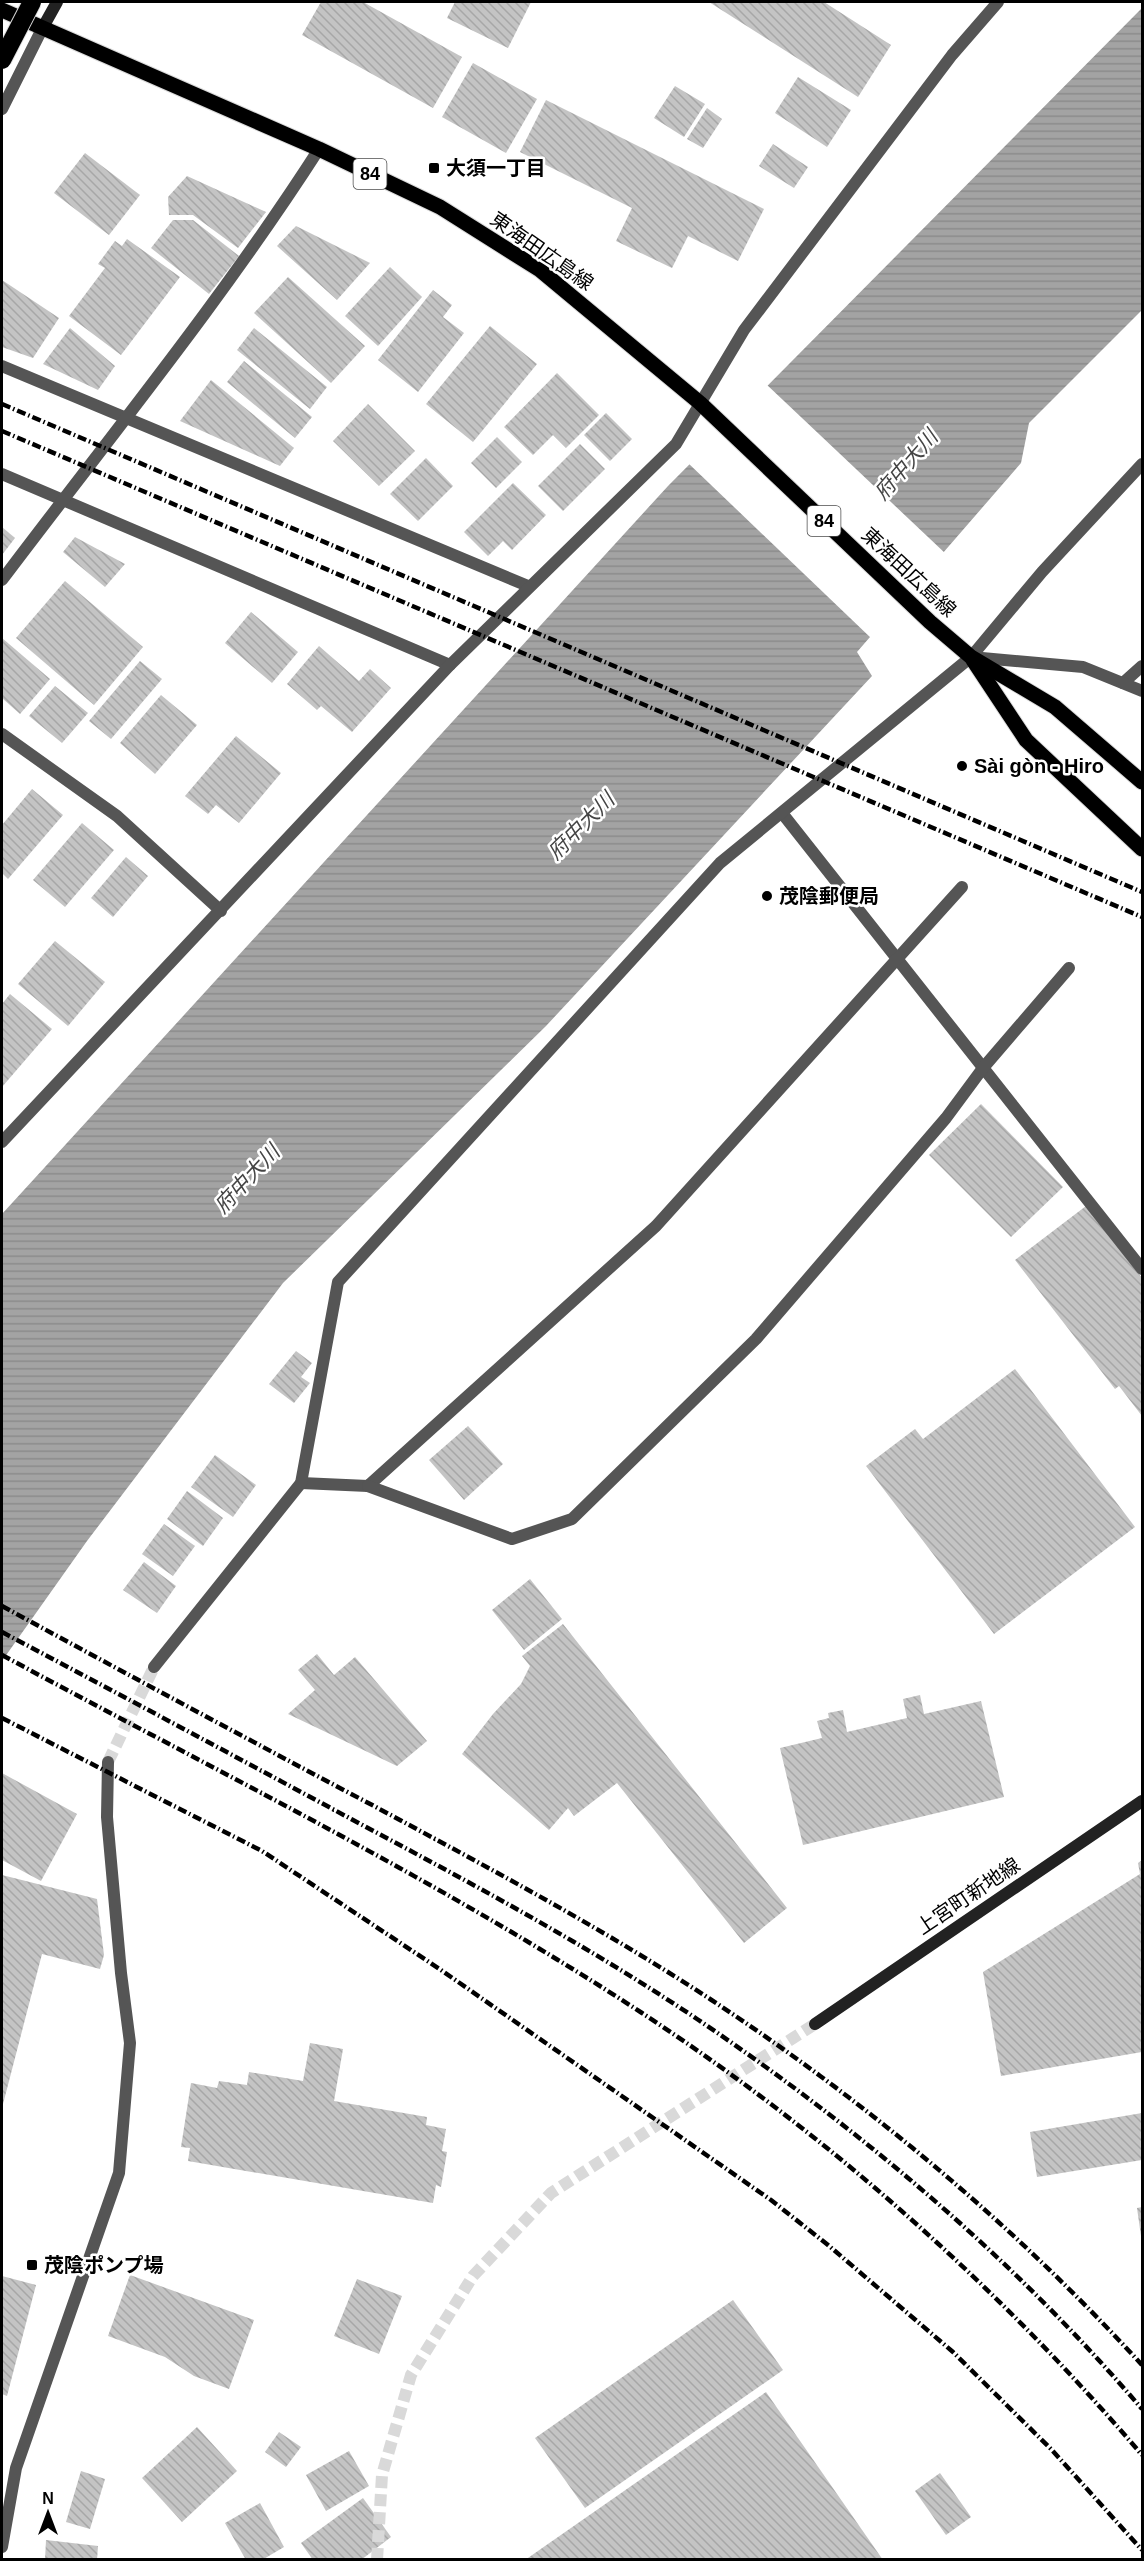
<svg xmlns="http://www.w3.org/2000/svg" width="1144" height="2561" font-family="Arial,'Noto Sans JP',sans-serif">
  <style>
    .water { fill: url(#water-rules) }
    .pier { fill: #fff }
    .building { fill: url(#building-back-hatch) }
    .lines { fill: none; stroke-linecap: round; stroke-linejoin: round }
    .minor-tunnel { stroke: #d9d9d9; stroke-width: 12; stroke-dasharray: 12 6; stroke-linecap: butt }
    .secondary-tunnel { stroke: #d9d9d9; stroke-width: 12; stroke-dasharray: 12 6; stroke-linecap: butt }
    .primary-casing { stroke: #dbdbdb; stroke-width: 17 }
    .minor { stroke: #555; stroke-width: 12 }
    .tertiary { stroke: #555; stroke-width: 12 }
    .secondary { stroke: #222; stroke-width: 12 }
    .primary { stroke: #000; stroke-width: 15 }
    .rail { stroke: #000; stroke-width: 4.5; stroke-dasharray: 9 3 1.5 3; stroke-linecap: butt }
    .motorway-bridge-casing { stroke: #dbdbdb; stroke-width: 20; stroke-linecap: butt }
    .motorway-bridge { stroke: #000; stroke-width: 18 }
    .poi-dot { fill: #000; stroke: #fff; stroke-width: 2 }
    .labels { text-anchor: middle; stroke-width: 5; stroke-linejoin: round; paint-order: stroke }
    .shield { fill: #fff; stroke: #4c4c4c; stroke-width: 1.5 }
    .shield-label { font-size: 18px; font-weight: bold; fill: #000 }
    .poi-label { font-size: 20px; font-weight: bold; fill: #000; stroke: #fff; text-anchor: start }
    .street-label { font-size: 20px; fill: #000; stroke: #fff }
    .water-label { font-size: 21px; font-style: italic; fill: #444; stroke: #fff }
  </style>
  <defs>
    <pattern id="water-rules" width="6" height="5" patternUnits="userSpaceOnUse" patternTransform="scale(1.5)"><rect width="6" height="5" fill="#a3a3a3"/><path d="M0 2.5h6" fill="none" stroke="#8b8b8b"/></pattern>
    <pattern id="building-back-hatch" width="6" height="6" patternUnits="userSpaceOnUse" patternTransform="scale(1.5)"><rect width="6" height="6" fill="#c4c4c4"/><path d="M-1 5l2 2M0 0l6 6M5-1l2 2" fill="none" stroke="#a7a7a7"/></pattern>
  </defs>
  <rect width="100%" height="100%" fill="#fff"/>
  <!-- water -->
  <path class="water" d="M1142,8v302l-113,113 -8,40 -164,189 15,24 -326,350 -263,257 -196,258 -85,120v-447l666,-728z"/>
  <!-- pier -->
  <path class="pier" d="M766,384l180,170 -74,85 -185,-177z"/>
  <!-- building -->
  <g class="building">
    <path d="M321,2h42l99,55 -29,51 -131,-73z"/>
    <path d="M455,2h76l-23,46 -61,-30z"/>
    <path d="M709,2h115l67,43 -33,52z"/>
    <path d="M473,63l64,36 -31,54 -64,-36z"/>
    <path d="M798,77l53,33 -24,37 -52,-34z"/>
    <path d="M675,86l30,18 -21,33 -30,-19z"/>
    <path d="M546,100l218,109 -26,52 -50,-25 -16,32 -56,-27 16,-33 -112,-56z"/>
    <path d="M707,108l15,11 -19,29 -16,-9z"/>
    <path d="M773,144l35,23 -14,21 -35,-22z"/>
    <path d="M85,153l55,42 -31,40 -55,-42z"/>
    <path d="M187,176l79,36 -28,36 -45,-33h-24l-1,-18z"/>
    <path d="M173,220h20l46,36 -30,38 -58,-46z"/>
    <path d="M296,226l74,37 -33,37 -60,-54z"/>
    <path d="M127,239l53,38 -59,78 -52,-39 36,-48 -7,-4 17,-23 7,5z"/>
    <path d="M390,267l32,30 -44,49 -33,-30z"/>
    <path d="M288,277l77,69 -34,37 -77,-70z"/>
    <path d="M2,280l57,38 -26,40 -31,-11z"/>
    <path d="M433,290l19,15 -9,12 21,16 -46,59 -40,-32z"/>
    <path d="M490,326l47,38 -64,78 -47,-38z"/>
    <path d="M70,328l45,38 -17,24 -55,-26z"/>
    <path d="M254,328l73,59 -17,22 -73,-59z"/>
    <path d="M244,361l68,56 -17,21 -68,-56z"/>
    <path d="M557,373l42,42 -33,33 -13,-13 -20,20 -29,-28z"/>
    <path d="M211,380l83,68 -14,18 -100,-45z"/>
    <path d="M368,404l47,47 -36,35 -46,-45z"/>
    <path d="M606,413l26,26 -22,22 -26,-26z"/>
    <path d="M497,437l25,25 -26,26 -25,-25z"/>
    <path d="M580,444l25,25 -42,42 -25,-25z"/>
    <path d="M426,458l27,28 -35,35 -28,-27z"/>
    <path d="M513,483l33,32 -34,35 -9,-9 -15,15 -24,-24z"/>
    <path d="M2,527l13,11 -13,17z"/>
    <path d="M75,537l50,27 -20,23 -42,-35z"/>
    <path d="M65,581l78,66 -49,58 -78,-67z"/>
    <path d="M251,612l47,40 -26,31 -47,-40z"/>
    <path d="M2,638l48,41 -30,35 -18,-16z"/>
    <path d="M319,646l40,35 11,-12 21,19 -39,44 -31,-26 -4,4 -30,-26z"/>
    <path d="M140,661l22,18 -51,60 -22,-18z"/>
    <path d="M55,686l33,27 -26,30 -33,-27z"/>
    <path d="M161,695l36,30 -42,49 -35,-31z"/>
    <path d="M236,736l45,37 -42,50 -23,-18 -8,9 -23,-18z"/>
    <path d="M32,789l31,26 -55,64 -6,-6v-48z"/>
    <path d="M82,823l32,27 -49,57 -32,-27z"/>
    <path d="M126,857l22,19 -35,41 -22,-19z"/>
    <path d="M55,941l50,41 -37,44 -50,-42z"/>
    <path d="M10,994l42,35 -50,58v-83z"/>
    <path d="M981,1104l82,83 -52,50 -82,-82z"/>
    <path d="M1086,1206l56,72v138l-23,-30 -4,3 -100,-129z"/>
    <path d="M296,1351l16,12 -11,14 9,6 -16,20 -25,-19z"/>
    <path d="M1015,1369l120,158 -141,107 -128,-168 49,-37 8,10z"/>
    <path d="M468,1426l35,38 -39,36 -35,-40z"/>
    <path d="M215,1455l41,30 -23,32 -42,-30z"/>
    <path d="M187,1491l36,27 -20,28 -36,-27z"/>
    <path d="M164,1524l31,22 -22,30 -31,-22z"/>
    <path d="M144,1562l32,24 -19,27 -34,-23z"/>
    <path d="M530,1579l32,40 -38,31 -32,-40z"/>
    <path d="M563,1624l224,284 -43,35 -127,-160 -43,33 -6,-8 -19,22 -87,-76 31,-40 28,-30 9,-18 -8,-10z"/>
    <path d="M317,1654l17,21 21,-18 72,84 -30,25 -109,-52 27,-24 -17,-20z"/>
    <path d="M920,1695l4,19 57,-13 23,96 -201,48 -23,-97 42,-10 -5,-17 12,-3 -1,-5 15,-3 4,22 60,-14 -4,-19z"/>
    <path d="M2,1773l75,41 -36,67 -39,-21z"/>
    <path d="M1142,1860v192l-141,24 -18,-104 157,-98 -2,-11z"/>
    <path d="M2,1875l95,24 7,56 -4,14 -58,-15 -40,154z"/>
    <path d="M310,2043l33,6 -9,52 93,16 -1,8 20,4 -4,22 5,1 -6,35 -5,-2 -3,18 -245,-42 2,-13 -9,-1 10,-64 26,5 2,-7 28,4 2,-13 54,9z"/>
    <path d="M1142,2113v47l-105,17 -7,-45z"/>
    <path d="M1142,2207v29h-1l-4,-28z"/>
    <path d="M130,2275l124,45 -25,69 -35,-13 -29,-19 -57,-21z"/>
    <path d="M2,2276l34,9 -29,111 -5,-2z"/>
    <path d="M357,2279l45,17 -23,58 -45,-18z"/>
    <path d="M733,2300l50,70 -198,138 -50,-70z"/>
    <path d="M766,2392l117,168h-358z"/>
    <path d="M197,2427l40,44 -55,51 -40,-44z"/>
    <path d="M279,2432l22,15 -15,20 -21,-15z"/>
    <path d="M349,2451l20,35 -43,25 -20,-36z"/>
    <path d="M81,2471l24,8 -15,50 -24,-7z"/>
    <path d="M940,2473l31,44 -25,18 -31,-44z"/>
    <path d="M363,2498l28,39 -30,23h-48l-12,-17z"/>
    <path d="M260,2503l24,44 -22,13h-16l-21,-37z"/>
    <path d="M46,2540l52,6 -1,14h-52z"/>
  </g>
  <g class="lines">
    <!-- minor-tunnel -->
    <path class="minor-tunnel" d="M108,1762l46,-95"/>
    <!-- secondary-tunnel -->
    <path class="secondary-tunnel" d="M377,2560l5,-85 29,-100 62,-99 78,-83 264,-169"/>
    <defs>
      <g id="primary">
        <path d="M2,10l317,139 121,58 100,63 160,133 230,219 41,35 84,50 87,75"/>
        <path d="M973,660l53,80 116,109"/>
      </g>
    </defs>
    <!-- primary casing -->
    <use href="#primary" class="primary-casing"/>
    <!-- minor -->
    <g class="minor">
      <path d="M2,366l526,220"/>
      <path d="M2,474l448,191"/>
      <path d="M2,580c107,-142 220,-280 317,-431"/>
      <path d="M1123,683l19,-17"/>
      <path d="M2,734l115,82 104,95"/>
      <path d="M782,813l360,456"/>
      <path d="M2,1142l448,-477 226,-221 68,-114 208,-275 46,-53"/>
      <path d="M301,1483l67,3 288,-260 306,-339"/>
      <path d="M368,1486l144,53 60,-20 184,-180 190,-221 37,-50 86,-100"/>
      <path d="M154,1667l147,-184 37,-201 382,-419 251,-206 112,10 59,24"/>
      <path d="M2,2547l14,-79 103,-295 11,-130 -9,-70 -14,-156 1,-55"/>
    </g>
    <!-- tertiary -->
    <g class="tertiary">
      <path d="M2,109l40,-80"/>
      <path d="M971,657l71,-85 100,-108"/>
    </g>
    <!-- secondary -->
    <g class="secondary">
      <path d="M42,29l15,-27"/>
      <path d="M815,2024l327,-223"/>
    </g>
    <!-- primary -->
    <use href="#primary" class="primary"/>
    <!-- rail -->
    <g class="rail">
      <path d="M2,404l1140,488"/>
      <path d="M2,431l1140,486"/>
      <path d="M2,1606c123,67 247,134 372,200 113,61 228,122 336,193 158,104 304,226 432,366"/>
      <path d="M2,1632c117,62 234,125 351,188 116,62 234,125 344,199 163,110 317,240 445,390"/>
      <path d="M2,1655c214,116 435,224 640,358 186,122 356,273 500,442"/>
      <path d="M2,1718l260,133 179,119 330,230 57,45 125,107 98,97 91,101"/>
    </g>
    <defs>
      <path id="motorway-bridge" d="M2,60l30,-58"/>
    </defs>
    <!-- motorway-bridge casing -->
    <use href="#motorway-bridge" class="motorway-bridge-casing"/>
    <!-- motorway-bridge -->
    <use href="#motorway-bridge" class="motorway-bridge"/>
  </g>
  <!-- markers -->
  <g class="poi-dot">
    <rect x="428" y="162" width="12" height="12" rx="3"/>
    <circle cx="962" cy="766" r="6"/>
    <circle cx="767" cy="896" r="6"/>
    <rect x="26" y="2259" width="12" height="12" rx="3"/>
  </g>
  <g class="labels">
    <!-- shield labels -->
    <g class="shield">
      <rect x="353.5" y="159" width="33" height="30" rx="4.5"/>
      <rect x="807.5" y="506" width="33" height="30" rx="4.5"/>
    </g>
    <g class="shield-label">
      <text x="370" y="180">84</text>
      <text x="824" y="527">84</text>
    </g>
    <!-- poi labels -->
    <g class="poi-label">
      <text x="446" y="175">大須一丁目</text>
      <text x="974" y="773">Sài gòn - Hiro</text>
      <text x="779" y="903">茂陰郵便局</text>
      <text x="44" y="2272">茂陰ポンプ場</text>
    </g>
    <!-- street labels -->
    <g class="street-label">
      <text transform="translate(542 251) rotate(35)" y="7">東海田広島線</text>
      <text transform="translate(909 572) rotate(43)" y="7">東海田広島線</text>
      <text transform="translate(968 1896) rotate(-34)" y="7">上宮町新地線</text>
    </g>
    <!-- water labels -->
    <g class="water-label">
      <text transform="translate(906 465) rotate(-49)" y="7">府中大川</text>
      <text transform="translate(581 826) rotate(-45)" y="7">府中大川</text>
      <text transform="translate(247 1179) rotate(-47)" y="7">府中大川</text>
    </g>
  </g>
  <!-- border -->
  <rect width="1144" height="2561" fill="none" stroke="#000000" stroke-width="6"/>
  <!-- north arrow -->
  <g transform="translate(48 2513)" stroke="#ffffff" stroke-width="4.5" paint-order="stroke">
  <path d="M0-4.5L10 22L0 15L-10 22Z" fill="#000000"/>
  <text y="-9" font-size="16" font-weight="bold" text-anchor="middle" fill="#000000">N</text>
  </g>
</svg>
